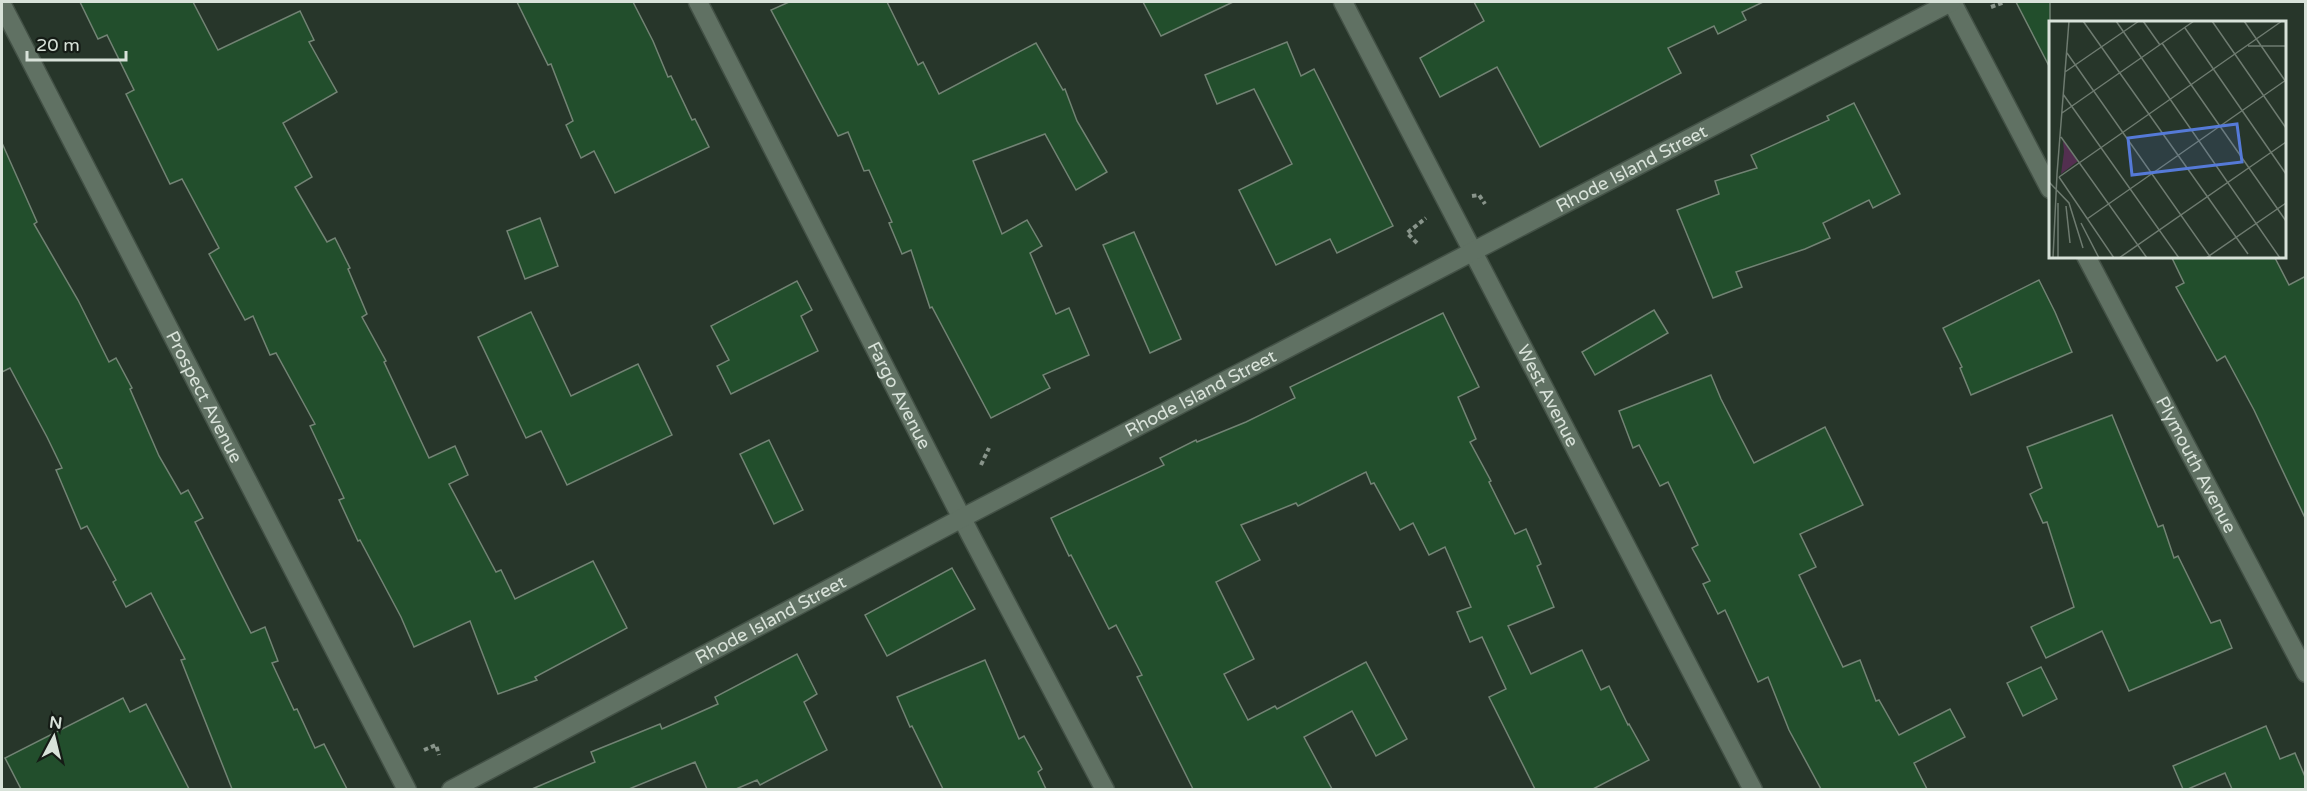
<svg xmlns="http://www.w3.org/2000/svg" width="2307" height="791" font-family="'Varela Round',sans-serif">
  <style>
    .building { fill: #224e2c; stroke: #728374; stroke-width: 1.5 }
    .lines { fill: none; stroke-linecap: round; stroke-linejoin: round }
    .street-casing { stroke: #435146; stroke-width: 21 }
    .path { stroke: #88948a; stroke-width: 4; stroke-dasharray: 4.5 3; stroke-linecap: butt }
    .street { stroke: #607163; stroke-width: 18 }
    .labels { text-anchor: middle; stroke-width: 4.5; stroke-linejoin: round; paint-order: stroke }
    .street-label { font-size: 18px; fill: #d8e2d9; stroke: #151c16 }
    .inset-road { fill: none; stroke: #6e7b70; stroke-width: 1.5 }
    .view { fill: #557ad8; fill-opacity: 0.15; stroke: #557ad8; stroke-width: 3 }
    .inset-edge { fill: none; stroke: #d8e2d9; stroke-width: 3 }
  </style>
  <rect width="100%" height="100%" fill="#27362a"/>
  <!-- building -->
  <g class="building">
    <path d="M80,2h113l25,48 82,-39 14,29 -5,2 28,50 -54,31 29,54 -17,10 32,55 8,-4 15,30 -2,1 19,45 -5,3 24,44 -2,1 45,96 26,-12 13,29 -19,9 47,88 5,-2 14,29 78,-38 34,67 -92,49 2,3 -39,14 -28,-73 -56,26 -13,-30 -41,-77 -2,1 -19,-41 5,-2 -34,-72 5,-2 -39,-71 -6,2 -17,-39 -8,4 -36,-66 10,-6 -37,-69 -12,5 -44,-90 8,-4 -27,-55 -9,4z"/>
    <path d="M517,2h116l20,39 15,36 3,-1 21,44 3,-1 14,28 -94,46 -21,-42 -13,7 -15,-33 7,-4 -22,-57 -3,1z"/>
    <path d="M789,2h98l31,63 5,-3 16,32 97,-51 27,47 2,-1 12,32 30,51 -31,18 -31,-56 -72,27 29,73 25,-14 15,26 -12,7 26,61 13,-6 20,47 -46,20 7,13 -59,30 -59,-111 -2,1 -19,-58 -9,4 -13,-31 3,-1 -23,-52 -5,1 -16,-39 -10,4 -67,-126z"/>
    <path d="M1143,2h90l-72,34z"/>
    <path d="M1474,2h289l-21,10 4,8 -28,14 -4,-8 -46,22 13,25 -141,74 -43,-80 -57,30 -20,-39 64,-37z"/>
    <path d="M2016,2h34v66z"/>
    <path d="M1287,42l14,34 13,-7 79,157 -56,27 -7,-14 -54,26 -37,-75 53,-26 -38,-75 -37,15 -12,-29z"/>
    <path d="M1854,103l46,91 -27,14 -4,-8 -46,23 7,15 -25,11 -69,23 6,15 -29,11 -36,-88 42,-16 -4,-13 42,-13 -6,-13 78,-35 -2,-4z"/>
    <path d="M2,143l35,79 -3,2 44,76 31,62 7,-4 16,30 -2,1 29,67 22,38 7,-4 15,28 -8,4 56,111 14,-6 13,34 -6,2 22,47 3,-1 18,39 9,-4 23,45h-115l-51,-129 4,-1 -34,-66 -25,14 -13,-25 3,-2 -29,-54 -6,3 -25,-59 6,-2 -15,-31 -37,-69 -8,4z"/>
    <path d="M540,218l18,48 -33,13 -18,-48z"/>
    <path d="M1134,232l47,107 -31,14 -47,-108z"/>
    <path d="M2171,256h103l15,29 17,-9v244l-52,-110 -29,-54 -8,5 -41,-74 8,-4z"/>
    <path d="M2039,280l16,32 17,40 -101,43 -11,-27 2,-1 -19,-39z"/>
    <path d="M797,281l15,29 -11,6 17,35 -87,43 -14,-28 12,-6 -18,-34z"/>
    <path d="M1654,310l14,23 -73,42 -13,-23z"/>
    <path d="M531,312l40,84 67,-32 34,71 -105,50 -26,-54 -15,7 -48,-101z"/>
    <path d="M1443,313l36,74 -21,10 18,42 -6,3 21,39 -2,1 26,52 11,-5 15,35 -4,2 17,41 -46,19 23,48 51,-24 19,40 8,-4 19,39 1,-1 20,36 -56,29h-58l-46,-92 17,-8 -24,-52 -12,5 -13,-30 14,-5 -26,-60 -16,8 -16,-32 -13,7 -26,-47 -3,1 -5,-12 -68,34 -2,-3 -55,22 19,35 -44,22 38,77 -30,15 24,46 27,-14 2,3 89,-47 41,77 -31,17 -24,-45 -48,26 28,52h-139l-56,-112 5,-2 -26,-50 -7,4 -38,-74 -2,1 -18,-38 113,-53 -4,-7 36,-18 1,2 49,-20 49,-24 -5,-11z"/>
    <path d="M1711,375l10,24 33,64 71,-36 38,78 -63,29 16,33 -17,8 44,92 17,-7 16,41 3,-1 20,35 51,-26 15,28 -51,26 13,26h-106l-32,-59 -21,-53 -10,5 -33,-72 -7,4 -15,-30 7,-3 -18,-33 6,-3 -30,-63 -8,4 -21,-41 -6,3 -14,-37z"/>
    <path d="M2112,415l46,112 5,-2 11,33 4,-2 33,67 9,-3 12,28 -103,43 -27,-60 -56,27 -15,-31 43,-20 -27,-85 -4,1 -13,-29 12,-6 -15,-41z"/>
    <path d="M769,440l34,70 -29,14 -34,-70z"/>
    <path d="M952,568l23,41 -88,47 -22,-41z"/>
    <path d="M797,654l20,40 -13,8 23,48 -67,35 -3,-5 -21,9h-29l-12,-27 -66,27h-97l63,-27 -4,-10 69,-28 2,5 56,-25 -3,-7z"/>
    <path d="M985,660l34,79 5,-3 18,33 -4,3 8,17h-103l-31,-63 -2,1 -13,-30z"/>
    <path d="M2041,667l16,32 -34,17 -16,-33z"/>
    <path d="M123,698l7,14 16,-8 43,85h-168l-16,-31z"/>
    <path d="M2266,726l14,33 15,-6 11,26v10h-74l-7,-16 -37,16h-5l-10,-23z"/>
  </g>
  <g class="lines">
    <defs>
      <g id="street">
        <path id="s1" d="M698,2l273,534 134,254"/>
        <path id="s2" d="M1343,2l410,788"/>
        <path d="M1952,2l98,187"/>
        <path id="s3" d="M2,5l405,785"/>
        <path id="s4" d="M2086,256l220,417"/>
        <path id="s5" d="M451,790l511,-272 989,-516"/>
      </g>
    </defs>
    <!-- street casing -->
    <use href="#street" class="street-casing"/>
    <!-- path -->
    <g class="path">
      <path d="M1991,7l14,-5"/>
      <path d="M1472,196l7,-1 6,9"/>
      <path d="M1417,243l-10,-10 19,-15"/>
      <path d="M981,465l8,-17"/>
      <path d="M424,750l12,-5 3,10"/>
    </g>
    <!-- street -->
    <use href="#street" class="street"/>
  </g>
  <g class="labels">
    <!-- street labels -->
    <g class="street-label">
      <text dy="6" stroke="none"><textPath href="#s5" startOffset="1334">Rhode Island Street</textPath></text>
      <text dy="6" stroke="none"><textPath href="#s5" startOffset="848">Rhode Island Street</textPath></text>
      <text dy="6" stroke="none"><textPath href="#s1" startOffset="442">Fargo Avenue</textPath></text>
      <text dy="6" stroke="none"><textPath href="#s2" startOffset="444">West Avenue</textPath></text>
      <text dy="6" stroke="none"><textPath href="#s3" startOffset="441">Prospect Avenue</textPath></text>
      <text dy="6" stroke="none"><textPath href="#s4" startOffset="236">Plymouth Avenue</textPath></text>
      <text dy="6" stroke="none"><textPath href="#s5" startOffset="362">Rhode Island Street</textPath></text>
    </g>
  </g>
  <!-- overview -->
  <g transform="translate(2049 21)">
    <rect width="237" height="237" fill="#27362a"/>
    <path d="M14,120l15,20 -17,13 3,-22z" fill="#532f50"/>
    <path class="inset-road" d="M34,0l165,233M67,0l164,237M94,0l17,24M163,0l74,107M195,0l42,61M136,7l101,146M113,22l124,178M199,25h38M18,32l144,205M16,51l74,-51M14,73l116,164M13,92l132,-92M12,116l86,121M8,153l12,-153M10,156l223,-156M10,156l55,81M0,161l20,21 14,45M9,182v55M17,185l4,37M38,198l199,-139M32,202l18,35M4,237l4,-84M70,237l167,-116M157,237l80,-55"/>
    <path class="view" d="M188,103l5,38 -110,13 -4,-37z"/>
    <rect width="237" height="237" class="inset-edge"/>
  </g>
  <!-- border -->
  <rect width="2307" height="791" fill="none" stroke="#d8e2d9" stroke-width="6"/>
  <!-- north arrow -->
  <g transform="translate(54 737) rotate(7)" stroke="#151c16" stroke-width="4.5" paint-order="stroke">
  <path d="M0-4.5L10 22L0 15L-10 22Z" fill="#d8e2d9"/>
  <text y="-9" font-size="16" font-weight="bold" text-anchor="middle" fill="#d8e2d9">N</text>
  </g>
  <!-- scale -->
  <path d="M27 51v9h99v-9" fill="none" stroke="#d8e2d9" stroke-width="3"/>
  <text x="36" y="51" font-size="18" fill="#d8e2d9" stroke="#151c16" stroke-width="4.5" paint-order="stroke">20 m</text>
</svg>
